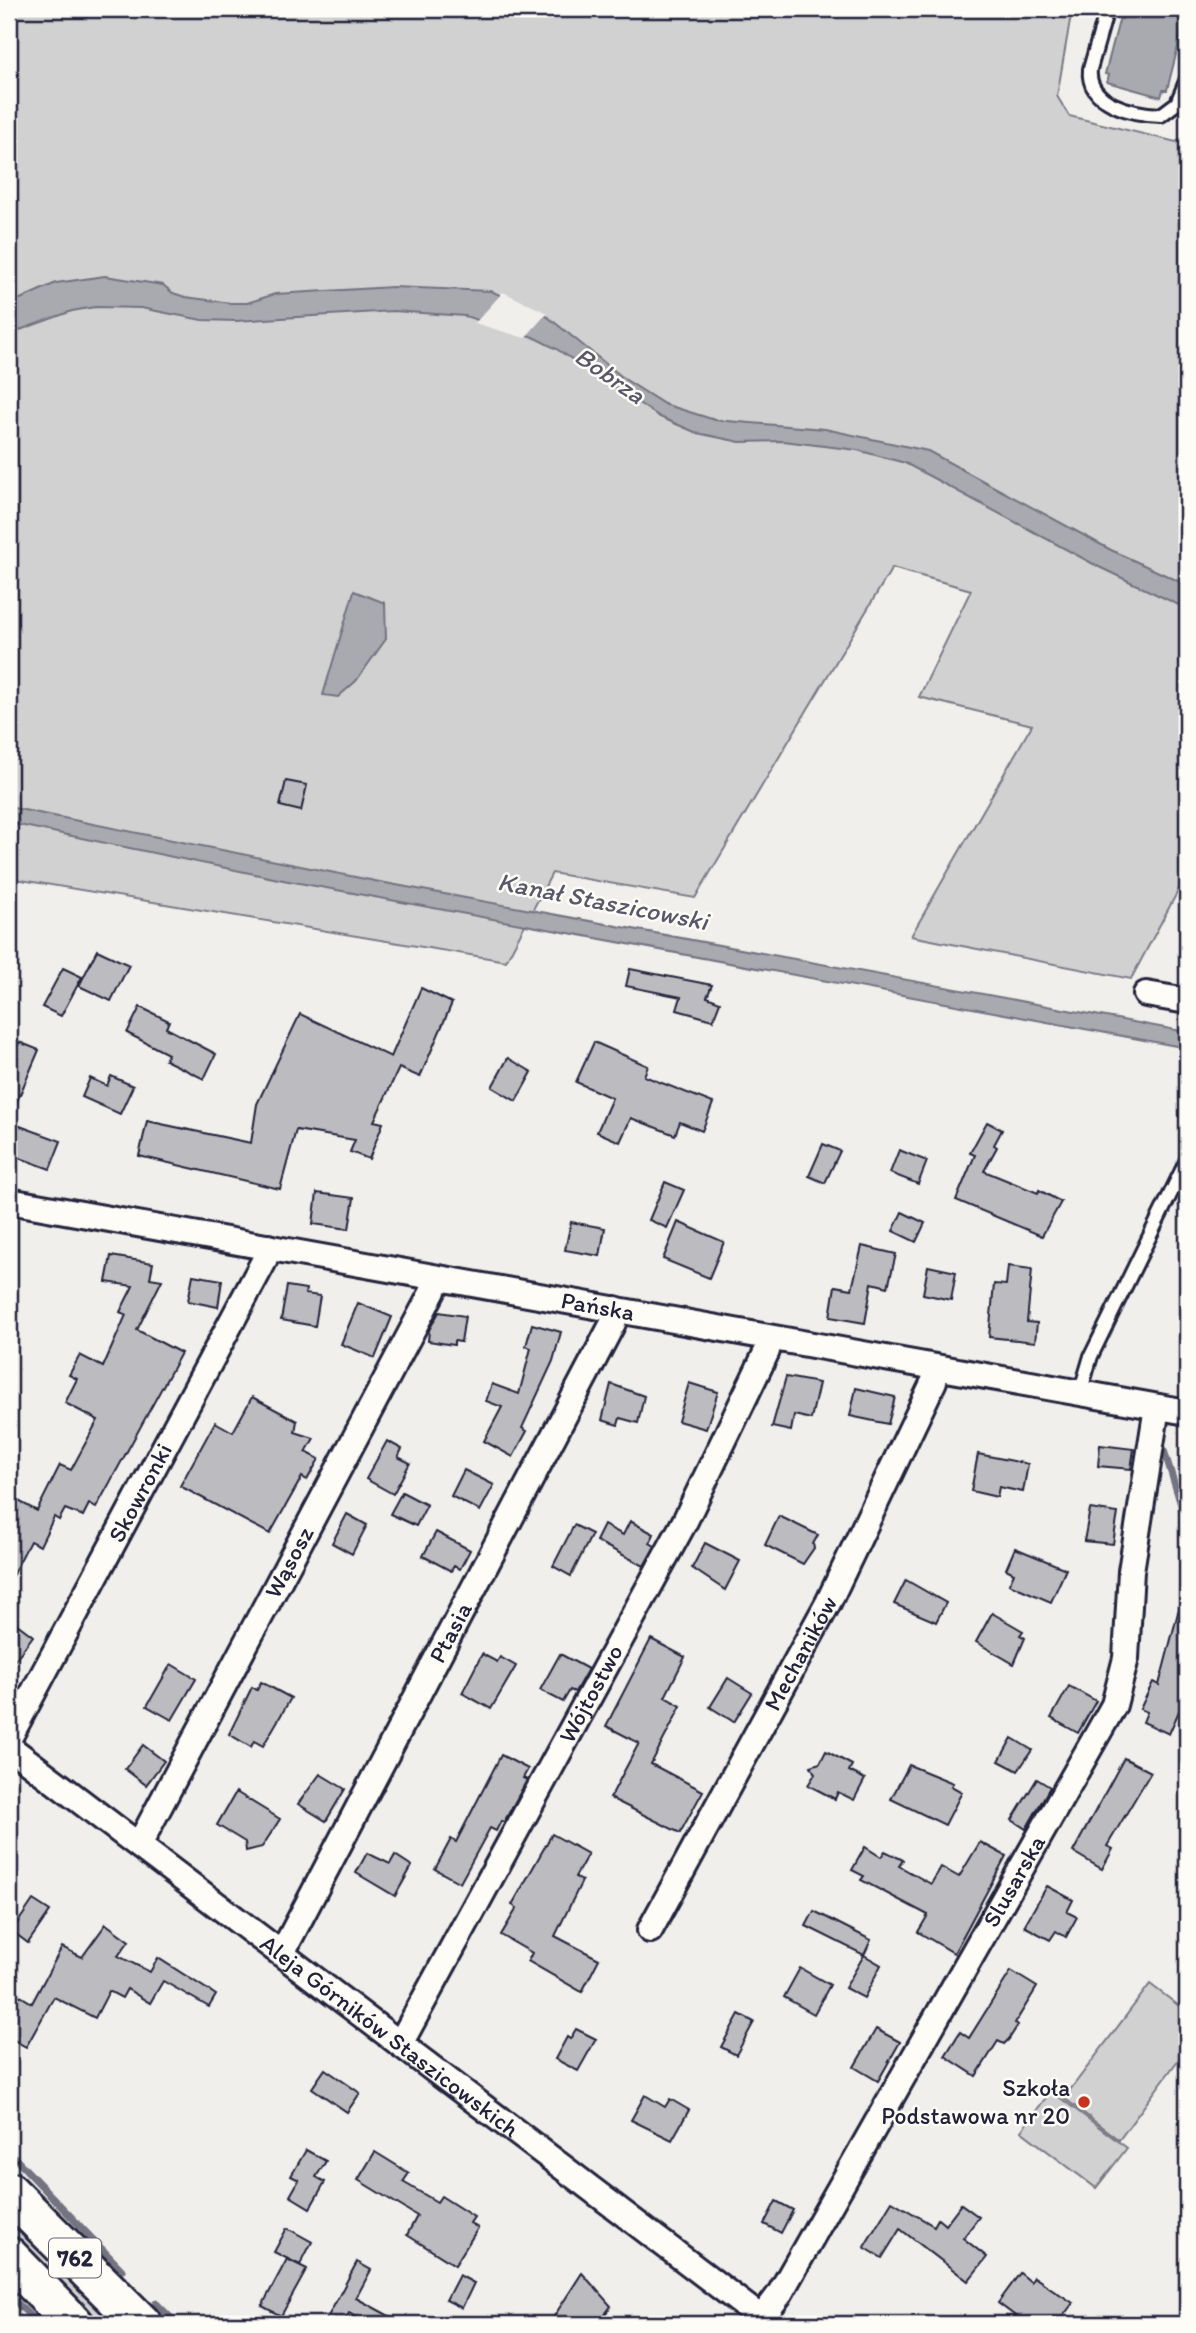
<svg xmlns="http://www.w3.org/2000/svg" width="1196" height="2333" font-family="Itim,sans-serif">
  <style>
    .green { fill: #d2d1d1; stroke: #7a7a86; stroke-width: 2 }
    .water { fill: #a9a9b0; stroke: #737381; stroke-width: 2 }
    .pier { fill: #f0efec }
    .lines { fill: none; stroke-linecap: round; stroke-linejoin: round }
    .stream { stroke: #737381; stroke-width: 7 }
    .building { fill: #bcbcc0; stroke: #22223b; stroke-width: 2 }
    .service-casing { stroke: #22223b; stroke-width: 18 }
    .minor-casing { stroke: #22223b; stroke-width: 30 }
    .primary-casing { stroke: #22223b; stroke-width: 44 }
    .service { stroke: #fdfcf7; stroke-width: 12 }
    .minor { stroke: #fdfcf7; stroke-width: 24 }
    .primary { stroke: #fdfcf7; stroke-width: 38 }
    .poi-dot { fill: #c8321e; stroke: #fdfcf7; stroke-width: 2.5 }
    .labels { text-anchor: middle; stroke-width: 5; stroke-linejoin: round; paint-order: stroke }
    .shield { fill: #fdfcf7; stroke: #646373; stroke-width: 2 }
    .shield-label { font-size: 23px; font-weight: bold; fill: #22223b }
    .street-label { font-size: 24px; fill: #22223b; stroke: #fdfcf7 }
    .poi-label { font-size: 24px; fill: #22223b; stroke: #fdfcf7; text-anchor: end }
    .water-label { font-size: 26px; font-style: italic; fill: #58586a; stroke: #fdfcf7 }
  </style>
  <rect width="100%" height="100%" fill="#f0efec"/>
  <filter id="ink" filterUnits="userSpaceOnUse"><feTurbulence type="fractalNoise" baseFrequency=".0143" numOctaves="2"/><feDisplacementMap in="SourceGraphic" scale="14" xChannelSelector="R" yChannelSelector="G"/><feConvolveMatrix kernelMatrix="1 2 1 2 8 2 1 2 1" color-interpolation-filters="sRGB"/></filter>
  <g filter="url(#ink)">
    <!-- green -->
    <g class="green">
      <path d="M9,9h1063l-15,87 12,20 107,26 11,-6v738l-56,105 -220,-43 121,-211 -113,-28 52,-107 -79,-22 -197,330 -143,-25 -46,88 -497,-83z"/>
      <path d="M1150,1984l37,28v36l-68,92 -55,-42z"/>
      <path d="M1051,2091l76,57 -31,40 -75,-57z"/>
      <path d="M9,2211l113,113h-21l-92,-92z"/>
    </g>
    <!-- water -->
    <g class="water">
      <path d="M1132,9h50l2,14 -17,67h-4l-2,7 -54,-15 2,-7 -4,-1 15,-57 2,2z"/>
      <path d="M105,276l58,9 10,8 12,4 46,6h16l28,-9 118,-7 98,4 57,26 78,63 38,24 51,16 110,9 103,22 183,99 76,35v24l-88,-42 -194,-104 -48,-13 -74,-9 -43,1 -43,-9 -37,-16 -105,-69 -22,-11 -68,-21 -72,-5 -157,10 -34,-1 -61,-12 -46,-1 -23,4 -63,23v-30l47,-21z"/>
      <path d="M354,591l31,12 1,36 -30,42 -18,16 -15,-2z"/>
      <path d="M9,807l371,75 807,150v16l-904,-168 -274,-57z"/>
    </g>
    <!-- pier -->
    <path class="pier" d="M503,292l44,21 -22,25 -50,-15z"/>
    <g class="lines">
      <!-- stream -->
      <g class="stream">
        <path d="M1163,1447l24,77"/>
        <path d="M9,2152l113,118"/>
        <path d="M9,2295l29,29"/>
        <path d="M156,2303l21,21"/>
      </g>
    </g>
    <!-- building -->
    <g class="building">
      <path d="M286,781l21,4 -6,26 -21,-5z"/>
      <path d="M97,950l32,15 -18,36 -32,-15z"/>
      <path d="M63,968l19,9 -21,39 -19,-9z"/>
      <path d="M630,969l82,16 -5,12 13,5 -7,18 -36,-10 4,-13 -55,-11z"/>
      <path d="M421,988l31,15 -32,74 -21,-9 -25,53 9,2 -14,36 -19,-7 5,-12 -59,-10 -16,59 -141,-33 8,-35 104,22 6,-39 43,-90 91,43z"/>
      <path d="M140,1007l29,14 -3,7 50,26 -12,25 -39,-19 3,-6 -41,-21z"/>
      <path d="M19,1042l20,8 -30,70v-55z"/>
      <path d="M594,1042l54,24 -4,10 69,27 -11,28 -22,-9 -5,13 -44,-17 -11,24 -23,-10 15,-34 -36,-16z"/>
      <path d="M508,1058l24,14 -16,29 -24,-14z"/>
      <path d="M111,1076l22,10 -13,28 -38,-17 8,-19 17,8z"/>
      <path d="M9,1122l52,19 -11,28 -41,-15z"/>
      <path d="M987,1122l15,8 -8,15 3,2 -13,24 54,22 1,-3 22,12 -19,34 -86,-36 19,-45 -5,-2z"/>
      <path d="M823,1144l17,7 -15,32 -16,-7z"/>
      <path d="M899,1150l28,11 -9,23 -28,-11z"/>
      <path d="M665,1182l19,8 -17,38 -18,-8z"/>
      <path d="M317,1193l37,5 -5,31 -36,-5z"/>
      <path d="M902,1212l23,11 -9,19 -23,-11z"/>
      <path d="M571,1222l34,6 -5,28 -35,-6z"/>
      <path d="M678,1222l46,20 -15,36 -46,-19z"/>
      <path d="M862,1246l34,8 -8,33 -16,-4 -7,40 -35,-6 5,-31 17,3z"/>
      <path d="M111,1256l42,7 -3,15 12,2 -25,50 44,23 -85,155 -7,-4 -6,12 -18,-7 -6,11 -5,-3 -14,29 -10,-5 -21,41v-86l28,15 23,-46 11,5 27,-50 -33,-17 12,-24 -8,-4 11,-20 23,12 23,-52 -6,-3 13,-26 -27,-4z"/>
      <path d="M928,1266l28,6 -5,28 -28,-6z"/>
      <path d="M1008,1266l24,3 -5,53 10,1 -2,19 -46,-5 5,-53 12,1z"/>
      <path d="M193,1275l29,5 -4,27 -30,-6z"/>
      <path d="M287,1286l19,3 -1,5 15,2 -5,30 -34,-6z"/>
      <path d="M358,1303l34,14 -17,41 -34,-14z"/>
      <path d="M439,1312l26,4 -4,26 -7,-1v4l-26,-4 1,-11z"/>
      <path d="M532,1324l29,8 -8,29 -31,67 5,3 -14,26 -29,-16 18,-34 -16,-6 6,-17 27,10 12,-46 -5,-2z"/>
      <path d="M786,1377l33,6 -8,36 -17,-4 -3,16 -19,-4z"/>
      <path d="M689,1383l29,9 -12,37 -28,-8z"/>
      <path d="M611,1384l33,12 -6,27 -18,-5 -2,7 -16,-5z"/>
      <path d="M856,1388l39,9 -7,27 -38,-8z"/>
      <path d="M252,1397l45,24 -2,11 19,6 -8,14 13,7 -12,21 -5,-3 -32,57 -90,-48 35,-64 18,10z"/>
      <path d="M387,1441l15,8 -4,8 12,6 -17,31 -27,-15z"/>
      <path d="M1100,1445l34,4 -3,20 -33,-3z"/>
      <path d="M978,1454l50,10 -5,28 -24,-5 -2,10 -26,-6z"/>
      <path d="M464,1470l30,15 -14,26 -29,-15z"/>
      <path d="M402,1492l25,13 -11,21 -26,-12z"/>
      <path d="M1090,1509l28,4 -5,31 -29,-3z"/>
      <path d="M347,1514l20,11 -15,29 -20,-11z"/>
      <path d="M779,1516l39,19 -5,9 1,4 -11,16 -38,-19z"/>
      <path d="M630,1521l24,13 -4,9 5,3 -11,20 -48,-25 8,-16 19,10z"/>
      <path d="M574,1525l18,9 -21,42 -18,-10z"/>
      <path d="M436,1532l34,18 -10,19 -6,-3 -3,5 -28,-15z"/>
      <path d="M705,1543l35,18 -15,29 -33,-22z"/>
      <path d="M1015,1548l51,21 -15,33 -42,-18 5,-11 -8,-4z"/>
      <path d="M906,1580l40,23 -10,19 -42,-18z"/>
      <path d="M1181,1601l6,1v91l-18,41 -26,-12 4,-10 -7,-3 13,-27 6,3z"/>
      <path d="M992,1613l31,18 -3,4 5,3 -11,26 -38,-22z"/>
      <path d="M9,1618l24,18 -24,32z"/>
      <path d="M651,1639l34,18 -20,40 16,9 -30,58 52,27 -23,42 -70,-35 29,-55 -33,-17z"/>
      <path d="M482,1654l15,8 3,-5 16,9 -25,43 -29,-16z"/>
      <path d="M560,1654l28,15 -13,23 -5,-2 -7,12 -23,-12z"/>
      <path d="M171,1664l25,15 -24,41 -25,-14z"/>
      <path d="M728,1678l24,15 -18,29 -24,-15z"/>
      <path d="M261,1682l30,16 -28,48 -9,-5 -3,6 -22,-13 23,-47 5,3z"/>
      <path d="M1069,1686l27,15 -18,32 -27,-15z"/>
      <path d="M1012,1738l20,12 -14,21 -19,-10z"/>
      <path d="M143,1745l21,16 -18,24 -21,-16z"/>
      <path d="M826,1751l26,14 -3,6 16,8 -11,21 -16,-8 -3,7 -27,-14 7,-11 -4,-8 9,-3z"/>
      <path d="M501,1755l27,14 -5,9 4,2 -23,42 -3,-1 -5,10 -6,-3 -30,55 -25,-14 16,-30 5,3z"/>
      <path d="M1124,1758l27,14 -44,74 6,3 -11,20 -29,-17z"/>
      <path d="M909,1765l44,18 -2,3 11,6 -17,33 -54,-26z"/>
      <path d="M320,1774l25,15 -19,32 -28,-17z"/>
      <path d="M1037,1779l13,8 -24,42 -14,-9z"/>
      <path d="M236,1792l44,27 -18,28 -16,4 -1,-9 -28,-17z"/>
      <path d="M552,1834l36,20 -13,23 7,4 -27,55 44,23 -17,33 -54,-31 4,-8 -31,-18 16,-27 -5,-3z"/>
      <path d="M980,1842l26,14 -52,97 -36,-21 10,-17 -67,-35 3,-4 -12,-6 13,-23 16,10 4,-6 18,9 -4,6 32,18 10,-17 18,10z"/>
      <path d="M367,1853l23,11 5,-9 17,11 -17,30 -39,-23z"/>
      <path d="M1047,1886l26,14 -6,12 10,5 -11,20 -10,-6 -6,9 -26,-14z"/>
      <path d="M33,1900l17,11 -22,32 -16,-12z"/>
      <path d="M814,1911l57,29 -7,15 -58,-29z"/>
      <path d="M106,1924l23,17 -11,15 32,16 8,-14 58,37 -7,12 -46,-26 -13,22 -23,-14 -5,9 -13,-7 -14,27 -41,-21 -28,50 -17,-10v-48l23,14 30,-56 20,10z"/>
      <path d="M864,1955l17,10 -17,33 -19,-10z"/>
      <path d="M800,1968l30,17 -16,29 -30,-17z"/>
      <path d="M1011,1971l26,16 -22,36 3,2 -9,14 -5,5 -6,-3 -22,35 -31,-20 15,-24 9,6z"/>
      <path d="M739,2014l15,8 -18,33 -15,-8z"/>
      <path d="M576,2029l20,10 -18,32 -23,-12 12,-22 3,2z"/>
      <path d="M876,2029l24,13 -22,39 -24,-14z"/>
      <path d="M325,2069l35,24 -13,19 -35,-24z"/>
      <path d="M645,2095l20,12 5,-8 19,11 -17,30 -41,-20z"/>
      <path d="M306,2150l20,11 -10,16 9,5 -15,26 -20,-12 9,-16 -8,-4z"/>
      <path d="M375,2152l34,21 -6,9 34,20 4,-6 33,21 -4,6 8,5 -23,37 -48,-30 10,-19 -59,-36z"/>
      <path d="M776,2201l17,9 -12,23 -17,-9z"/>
      <path d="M892,2201l42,25 4,-7 7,6 16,-21 18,13 -16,21 24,19 -19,24 -68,-52 -18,29 -18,-11z"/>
      <path d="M287,2228l25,14 -12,23 -26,-13z"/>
      <path d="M287,2259l20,10 -26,47 -19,-10z"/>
      <path d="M357,2262l14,8 -15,28 48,26h-35l-20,-11 -6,11h-19z"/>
      <path d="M582,2273l29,33 -13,18h-49z"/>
      <path d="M1020,2273l11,9 3,-5 39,26 -16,21h-31l-28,-21z"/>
      <path d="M459,2275l15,8 -12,25 -16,-8z"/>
    </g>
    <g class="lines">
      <defs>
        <g id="service">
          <path d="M1107,9l-17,60c-4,35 43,45 71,46l16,-12 10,-24"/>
          <path d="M1080,1393l11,-37 96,-196"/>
        </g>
        <g id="minor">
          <path d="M1146,994l41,7"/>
          <path id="s1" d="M9,1201l1178,211"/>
          <path id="s2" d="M9,1738l255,-477 4,-14"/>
          <path id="s3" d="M9,1747l760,577"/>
          <path id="s4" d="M139,1845l294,-554 2,-13"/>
          <path id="s5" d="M650,1930l178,-327 106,-222 2,-13"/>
          <path id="s6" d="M282,1953l331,-630 2,-14"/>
          <path id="s7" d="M400,2044l285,-523 82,-170 2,-13"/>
          <path id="s8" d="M761,2319l18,-24 335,-590 12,-47 5,-87 26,-164"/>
        </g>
        <g id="primary">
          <path d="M9,2192l133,132"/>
          <path d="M9,2257l65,67"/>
        </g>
      </defs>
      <!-- service casing -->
      <use href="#service" class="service-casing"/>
      <!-- minor casing -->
      <use href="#minor" class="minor-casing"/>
      <!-- primary casing -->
      <use href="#primary" class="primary-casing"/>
      <!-- service -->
      <use href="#service" class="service"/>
      <!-- minor -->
      <use href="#minor" class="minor"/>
      <!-- primary -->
      <use href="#primary" class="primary"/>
    </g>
  </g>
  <!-- markers -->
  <circle class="poi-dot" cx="1084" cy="2102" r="7"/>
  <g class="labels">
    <!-- shield labels -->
    <rect class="shield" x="49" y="2238.5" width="52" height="39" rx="5"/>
    <g class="shield-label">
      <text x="75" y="2266">762</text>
    </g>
    <!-- street labels -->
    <g class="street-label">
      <text dy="8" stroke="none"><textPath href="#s1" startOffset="598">Pańska</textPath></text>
      <text dy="8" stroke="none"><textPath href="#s2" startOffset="278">Skowronki</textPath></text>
      <text dy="8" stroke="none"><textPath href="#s4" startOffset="320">Wąsosz</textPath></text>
      <text dy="8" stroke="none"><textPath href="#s6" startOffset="362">Ptasia</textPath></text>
      <text dy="8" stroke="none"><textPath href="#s5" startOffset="315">Mechaników</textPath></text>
      <text dy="8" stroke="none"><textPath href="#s7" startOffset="399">Wójtostwo</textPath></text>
      <text dy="8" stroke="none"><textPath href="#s8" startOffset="506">Ślusarska</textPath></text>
      <text dy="8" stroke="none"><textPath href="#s3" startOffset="478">Aleja Górników Staszicowskich</textPath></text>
    </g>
    <!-- poi labels -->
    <g class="poi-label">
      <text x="1070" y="2096">Szkoła<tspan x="1070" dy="28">Podstawowa nr 20</tspan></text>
    </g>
    <!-- water labels -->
    <g class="water-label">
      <text transform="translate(610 375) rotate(35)" y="9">Bobrza</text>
      <text transform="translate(603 901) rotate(11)" y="9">Kanał Staszicowski</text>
    </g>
  </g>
  <!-- margin -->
  <rect width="1196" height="2333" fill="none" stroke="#fdfcf7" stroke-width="35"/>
  <rect x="18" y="18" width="1161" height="2298" fill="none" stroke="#22223b" stroke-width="2.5" filter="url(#ink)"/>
</svg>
